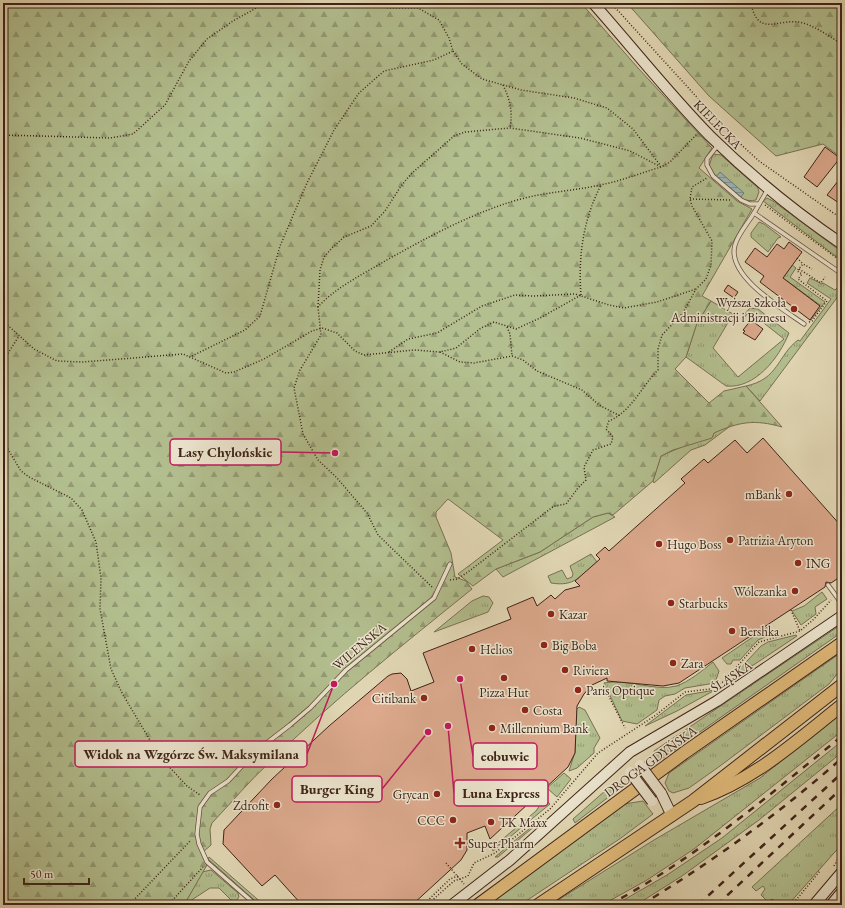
<svg xmlns="http://www.w3.org/2000/svg" width="845" height="908" font-family="'EB Garamond',serif">
  <style>
    .grass { fill: url(#grass-tufts); stroke: #787154 }
    .forest { fill: url(#forest-firs); stroke: #787154 }
    .water { fill: url(#water-rules); stroke: #757c78 }
    .building { fill: #dca98d; stroke: #3e2318 }
    .lines { fill: none; stroke-linecap: round; stroke-linejoin: round }
    .lane-casing { stroke: #675040; stroke-width: 5 }
    .secondary-casing { stroke: #3e2318; stroke-width: 12 }
    .primary-casing { stroke: #3e2318; stroke-width: 14 }
    .path { stroke: #3e2318; stroke-width: 1.5; stroke-dasharray: 1 2; stroke-linecap: butt }
    .lane { stroke: #ede6d0; stroke-width: 3.5 }
    .secondary { stroke: #ede6d0; stroke-width: 10 }
    .primary { stroke: #e2bc7b; stroke-width: 12 }
    .rail { stroke: #3e2318; stroke-width: 2.5; stroke-dasharray: 7 7; stroke-linecap: butt }
    .secondary-bridge-casing { stroke: #3e2318; stroke-width: 12; stroke-linecap: butt }
    .secondary-bridge { stroke: #ede6d0; stroke-width: 10 }
    .poi-dot { fill: #8f2418; stroke: #ede6d0; stroke-width: 1.5 }
    .labels { text-anchor: middle; stroke-width: 3; stroke-linejoin: round; paint-order: stroke }
    .street-label { font-size: 13px; fill: #3e2318; stroke: #ede6d0 }
    .poi-label { font-size: 13px; fill: #3e2318; stroke: #ede6d0; text-anchor: start }
    .leader { fill: none; stroke: #c2185b; stroke-width: 1.5 }
    .callout-dot { fill: #c2185b; stroke: #ede6d0; stroke-width: 1.5 }
    .callout { fill: #ede6d0; stroke: #c2185b; stroke-width: 1.5 }
    .callout-label { font-size: 14px; text-anchor: middle; font-weight: bold; fill: #3e2318 }
  </style>
  <defs>
    <pattern id="grass-tufts" width="24" height="20" patternUnits="userSpaceOnUse"><rect width="24" height="20" fill="#b3bf8f"/><path d="M3 7l-1-3M5 7V3M7 7l1-3M15 17l-1-3M17 17v-4M19 17l1-3" fill="none" stroke="#939b74"/></pattern>
    <pattern id="forest-firs" width="22" height="20" patternUnits="userSpaceOnUse"><rect width="22" height="20" fill="#b3bf8f"/><path d="M5 1l3.5 6h-7zM16 11l3.5 6h-7z" fill="#939b74"/></pattern>
    <pattern id="water-rules" width="6" height="5" patternUnits="userSpaceOnUse"><rect width="6" height="5" fill="#99b7b8"/><path d="M0 2.5h6" fill="none" stroke="#7e9495"/></pattern>
  </defs>
  <rect width="100%" height="100%" fill="#e3d9b6"/>
  <filter id="stains"><feTurbulence type="fractalNoise" baseFrequency=".005" numOctaves="4"/><feColorMatrix values="0 0 0 0 .2 0 0 0 0 .09 0 0 0 0 .02 0 0 0 .5 -.17"/></filter>
  <radialGradient id="worn" r=".72"><stop offset=".6" stop-color="#630" stop-opacity="0"/><stop offset="1" stop-color="#630" stop-opacity=".3"/></radialGradient>
  <!-- grass -->
  <g class="grass">
    <path d="M713,154l8,1 37,33 1,4 -3,8c-19,5 -39,-20 -47,-34z"/>
    <path d="M767,198l6,3 69,51v9l-79,-60z"/>
    <path d="M759,222l5,2 17,13 -3,1 -10,14 -17,-15v-4z"/>
    <path d="M792,265l4,3 -6,9 35,25 -14,18h-1l10,-15 -37,-27z"/>
    <path d="M810,278l12,6 1,-1 12,7 7,-7v8l-82,110 -14,-15c33,-7 31,-30 52,-46l2,1 31,-42 -24,-16z"/>
    <path d="M711,301l22,13 -20,34 25,29 46,-38 -29,-23 -8,-2 -2,3 -2,-1 7,-8 8,1 31,24c-10,25 -34,56 -63,53l-40,-29 11,-34z"/>
    <path d="M733,424l-28,21 -14,5 -37,33 -1,-2 8,-25z"/>
    <path d="M608,513l7,4 -112,60 -7,-8 44,-17 53,-35z"/>
    <path d="M591,554l6,8c-17,14 -22,25 -46,21l-3,-7 14,-6 5,9 5,-2 1,-3 -3,-8z"/>
    <path d="M822,592l5,7 -12,8 1,7 -15,11 -9,-14 12,-5z"/>
    <path d="M483,596l6,1 4,6 -5,9 -54,20 38,-31z"/>
    <path d="M842,624v8l-189,133 3,-10 -2,-4z"/>
    <path d="M769,626l4,5 -3,4 -12,5 -18,20h-7l-2,4h-4l-5,-6z"/>
    <path d="M796,635l1,1 -60,40 -2,-2 26,-28 7,-4z"/>
    <path d="M842,652v16l-13,16 -109,82 -31,22 -16,5 -4,-2 -4,-8 4,-10z"/>
    <path d="M713,662l6,9 -4,12 -30,5 -10,6 -10,2 -6,4 -2,10 -20,14 -15,-3 -18,-38c22,-5 53,9 72,3 13,-4 27,-16 37,-24z"/>
    <path d="M715,690l-38,21 -32,15 41,-31z"/>
    <path d="M579,707l6,3 15,28 -6,10v5l-17,15 -8,3 6,-19 1,-42z"/>
    <path d="M842,712v19l-148,118 -47,31 -45,25h-52l104,-65 106,-62z"/>
    <path d="M842,741v10l-7,7 -76,62 -77,56 -46,29h-21l52,-30 55,-37z"/>
    <path d="M564,773l7,6 -14,18 -10,-9z"/>
    <path d="M614,783l10,2 -49,38 -2,-4z"/>
    <path d="M540,794l10,10 -57,47 -1,-3 44,-37 4,-6z"/>
    <path d="M643,801l10,13 -32,24 -101,67h-33l137,-101z"/>
    <path d="M842,804v40l-54,61h-9l-7,-6 -4,3 -7,-7 4,-6 -2,-3 -7,5 -4,-4z"/>
    <path d="M535,824l1,1 -38,32h-3z"/>
    <path d="M209,857l55,48h-4l-52,-46z"/>
    <path d="M211,870l27,23 1,4 -3,4 -5,-1 -12,-12h-9l-26,17 18,-33z"/>
  </g>
  <!-- forest -->
  <g class="forest">
    <path d="M3,3h578l57,65 74,80 -13,20 38,33 15,8 -50,87 9,5 -14,22 -11,34 -11,12 34,34 15,-12 22,-5 36,41c-28,-8 -43,-5 -68,6l-2,5 -39,12 -12,6 -8,25 -40,34 -5,-2 -15,4 -53,35 -44,17 -23,17 -15,-12 45,-34 -55,-41 -12,13v5l15,36 4,24 11,4 6,8c-68,55 -138,110 -201,172 -21,19 -39,41 -59,62l-2,6 1,16 -8,7 4,13 -23,40h-181z"/>
    <path d="M627,3h215v155l-19,-14 -47,12 -67,-60z"/>
  </g>
  <!-- water -->
  <path class="water" d="M720,172l24,21 -4,5 -24,-21z"/>
  <!-- building -->
  <g class="building">
    <path d="M825,147l15,11 -23,29 -13,-10z"/>
    <path d="M842,176v23l-3,4 -12,-8z"/>
    <path d="M789,242l13,10 -19,26 37,28 -10,14 -50,-38 4,-6 -19,-14 10,-14 12,9 10,-13 7,5z"/>
    <path d="M728,285l10,7 -4,6 -10,-7z"/>
    <path d="M751,320l12,9 -8,11 -12,-7 2,-2 -2,-1z"/>
    <path d="M763,438l79,89v45l-5,7 -6,4 -5,-1 -1,5 -146,96 -16,3 -56,-5v-3l-15,7 -8,9 -7,12 -2,47 -7,14 -78,72 -5,-13 -18,7v17l-6,10 -49,45h-110l-27,-30 -13,11 -39,-42 1,-14 48,-51 57,-53 59,-50 4,-2 9,-1 6,6 4,12 23,-9 -11,-29 88,-34 -4,-11 26,-11 4,9 14,-11 4,4 10,-9 15,-4 -5,-5 25,-22 -4,-4 9,-8 4,4 76,-68 -4,-4 23,-20 4,4 27,-23 12,13z"/>
  </g>
  <g class="lines">
    <defs>
      <g id="lane">
        <path d="M718,145l-11,14v6l6,11 28,24 9,4h9"/>
        <path d="M768,189l-14,24 88,61"/>
        <path d="M754,213c-6,10 -16,21 -19,32 -9,31 48,64 69,79"/>
        <path d="M828,585l14,19"/>
        <path d="M256,905l-49,-43 -8,-18 -2,-10 3,-27 10,-14 18,-12 27,-29 35,-27 20,-17 36,-38 88,-72 16,-34"/>
      </g>
      <g id="secondary">
        <path d="M593,3c39,44 76,91 117,133 41,40 85,76 132,108"/>
        <path d="M661,793l11,23"/>
        <path d="M452,905l58,-45 120,-108 87,-51 125,-85"/>
        <path d="M814,905l28,-33"/>
        <path d="M831,905l11,-13"/>
      </g>
      <g id="primary">
        <path d="M701,798c54,-19 97,-58 141,-93"/>
        <path d="M478,905l206,-152 158,-110"/>
        <path d="M538,905l155,-104 149,-116"/>
      </g>
    </defs>
    <!-- lane casing -->
    <use href="#lane" class="lane-casing"/>
    <!-- secondary casing -->
    <use href="#secondary" class="secondary-casing"/>
    <!-- primary casing -->
    <use href="#primary" class="primary-casing"/>
    <!-- path -->
    <g class="path">
      <path d="M611,3l124,136 24,22 83,58"/>
      <path d="M751,3c7,37 30,13 52,20 14,4 27,14 39,21"/>
      <path d="M453,51l9,13 20,15 39,11 53,8 33,10 26,21 27,36"/>
      <path d="M503,85c7,15 10,26 7,43"/>
      <path d="M3,135l107,3 23,-4 32,-29 24,-44 18,-22 26,-18 32,-18"/>
      <path d="M690,199l40,1"/>
      <path d="M765,205l77,57"/>
      <path d="M797,258l6,6"/>
      <path d="M799,269l22,14 4,-6"/>
      <path d="M581,295c-3,-38 2,-75 20,-110"/>
      <path d="M318,307l2,-37 4,-13 8,-9 12,-11 27,-11 14,-15 16,-25 10,-12 43,-38 11,-4 45,-4 70,10 50,13 31,16"/>
      <path d="M3,321l31,28 23,12 26,1 100,-8 43,19 8,-1 30,-13 48,-28 10,-3 15,5 18,18 9,4 50,-5 26,2 16,-4 25,-20 13,-6 22,7 24,-11 41,-23"/>
      <path d="M809,322l3,-1 15,-20 -29,-22 4,-5 -5,-3 6,-7 9,5"/>
      <path d="M507,327l3,7 2,22"/>
      <path d="M389,352l19,-13 29,-6 45,-27 33,-11 18,1 42,-2 34,11 15,3 33,-6 39,-13"/>
      <path d="M440,352l20,10 14,1 38,-7 11,4 14,11 45,19 17,15 21,11"/>
      <path d="M192,356l53,-26 15,-14 20,-70 27,-63 27,-53 25,-37 25,-22 50,-11 19,-9 -4,-13 -10,-18 -21,-12h-30l-10,-5"/>
      <path d="M3,361l16,-25"/>
      <path d="M3,441l18,30 8,6 42,21 11,12 14,32 5,36 -1,31 11,60 11,24 38,64 27,29 13,9"/>
      <path d="M450,580l7,-1 11,-7 86,-66 12,-2 12,-16 8,-8 -2,-13 9,-17 18,-6 2,-7 -7,-8 3,-8c23,-10 32,-34 49,-51v-21l4,-14 21,-22 13,-24 10,-10 5,-14 1,-24 -20,-35 -2,-7 2,-12 15,-9"/>
      <path d="M432,587l-54,-52 -11,-22 -30,-35 -19,-18 -15,-26 -9,-46 6,-18 21,-35 -3,-28c18,-20 44,-32 67,-46 43,-24 85,-47 132,-61 28,-8 56,-9 83,-15 21,-4 41,-12 61,-18l9,-5 27,-28"/>
      <path d="M791,610l9,21"/>
      <path d="M603,685l22,43"/>
      <path d="M446,863l18,21"/>
      <path d="M834,866l8,-14"/>
      <path d="M3,892l8,13"/>
      <path d="M129,905l62,-65"/>
      <path d="M168,905l35,-38"/>
      <path d="M423,905l27,-26 8,-3"/>
      <path d="M427,905l27,-24 14,-5 6,-13 21,-10 55,-44 48,-56 58,-38 29,-23 25,-3 13,-7 36,-40 41,-11 14,-12 17,-19"/>
      <path d="M792,905l28,-34"/>
    </g>
    <!-- lane -->
    <use href="#lane" class="lane"/>
    <!-- secondary -->
    <use href="#secondary" class="secondary"/>
    <!-- primary -->
    <use href="#primary" class="primary"/>
    <!-- rail -->
    <g class="rail">
      <path d="M609,905c85,-46 158,-108 233,-169"/>
      <path d="M641,905c71,-43 139,-92 201,-147"/>
      <path d="M698,905l144,-132"/>
      <path d="M717,905l125,-117"/>
    </g>
    <defs>
      <g id="secondary-bridge">
        <path d="M640,765l21,28"/>
        <path d="M630,772l22,29"/>
      </g>
    </defs>
    <!-- secondary-bridge casing -->
    <use href="#secondary-bridge" class="secondary-bridge-casing"/>
    <!-- secondary-bridge -->
    <use href="#secondary-bridge" class="secondary-bridge"/>
  </g>
  <!-- markers -->
  <g class="poi-dot">
    <circle cx="794" cy="309" r="4"/>
    <circle cx="789" cy="494" r="4"/>
    <circle cx="730" cy="540" r="4"/>
    <circle cx="659" cy="544" r="4"/>
    <circle cx="798" cy="563" r="4"/>
    <circle cx="795" cy="591" r="4"/>
    <circle cx="671" cy="603" r="4"/>
    <circle cx="551" cy="614" r="4"/>
    <circle cx="732" cy="631" r="4"/>
    <circle cx="544" cy="645" r="4"/>
    <circle cx="472" cy="649" r="4"/>
    <circle cx="673" cy="663" r="4"/>
    <circle cx="565" cy="670" r="4"/>
    <circle cx="504" cy="678" r="4"/>
    <circle cx="578" cy="690" r="4"/>
    <circle cx="424" cy="698" r="4"/>
    <circle cx="525" cy="710" r="4"/>
    <circle cx="492" cy="728" r="4"/>
    <circle cx="437" cy="794" r="4"/>
    <circle cx="277" cy="805" r="4"/>
    <circle cx="453" cy="820" r="4"/>
    <circle cx="491" cy="822" r="4"/>
    <path d="M458 837h4v4h4v4h-4v4h-4v-4h-4v-4h4z"/>
  </g>
  <g class="labels">
    <!-- street labels -->
    <g class="street-label">
      <text transform="translate(718 124) rotate(46)" y="5">KIELECKA</text>
      <text transform="translate(359 646) rotate(-40)" y="5">WILEŃSKA</text>
      <text transform="translate(731 676) rotate(-33)" y="5">ŚLĄSKA</text>
      <text transform="translate(650 761) rotate(-36)" y="5">DROGA GDYŃSKA</text>
    </g>
    <!-- poi labels -->
    <g class="poi-label">
      <text x="786" y="307" text-anchor="end">Wyższa Szkoła<tspan x="786" dy="15">Administracji i Biznesu</tspan></text>
      <text x="781" y="499" text-anchor="end">mBank</text>
      <text x="738" y="545">Patrizia Aryton</text>
      <text x="667" y="549">Hugo Boss</text>
      <text x="806" y="568">ING</text>
      <text x="787" y="596" text-anchor="end">Wólczanka</text>
      <text x="679" y="608">Starbucks</text>
      <text x="559" y="619">Kazar</text>
      <text x="740" y="636">Bershka</text>
      <text x="552" y="650">Big Boba</text>
      <text x="480" y="654">Helios</text>
      <text x="681" y="668">Zara</text>
      <text x="573" y="675">Riviera</text>
      <text x="586" y="695">Paris Optique</text>
      <text x="504" y="697" text-anchor="middle">Pizza Hut</text>
      <text x="416" y="703" text-anchor="end">Citibank</text>
      <text x="533" y="715">Costa</text>
      <text x="500" y="733">Millennium Bank</text>
      <text x="429" y="799" text-anchor="end">Grycan</text>
      <text x="269" y="810" text-anchor="end">Zdrofit</text>
      <text x="445" y="825" text-anchor="end">CCC</text>
      <text x="499" y="827">TK Maxx</text>
      <text x="468" y="848">Super-Pharm</text>
    </g>
  </g>
  <!-- callouts -->
  <path class="leader" d="M335 453L281 452M334 684L307 754M460 679L473 756M428 732L382 789M448 726L454 793"/>
  <g class="callout-dot">
    <circle cx="335" cy="453" r="4"/>
    <circle cx="334" cy="684" r="4"/>
    <circle cx="460" cy="679" r="4"/>
    <circle cx="428" cy="732" r="4"/>
    <circle cx="448" cy="726" r="4"/>
  </g>
  <g class="callout">
    <rect x="170" y="439" width="111" height="26" rx="4"/>
    <rect x="75" y="741" width="232" height="26" rx="4"/>
    <rect x="473" y="743" width="64" height="26" rx="4"/>
    <rect x="292" y="776" width="90" height="26" rx="4"/>
    <rect x="454" y="780" width="94" height="26" rx="4"/>
  </g>
  <g class="callout-label">
    <text x="225" y="457">Lasy Chylońskie</text>
    <text x="191" y="759">Widok na Wzgórze Św. Maksymilana</text>
    <text x="505" y="761">eobuwie</text>
    <text x="337" y="794">Burger King</text>
    <text x="501" y="798">Luna Express</text>
  </g>
  <!-- margin -->
  <rect width="845" height="908" fill="none" stroke="#e3d9b6" stroke-width="16"/>
  <rect x="4" y="4" width="837" height="900" fill="none" stroke="#3e2318" stroke-width="2"/>
  <rect x="8" y="8" width="829" height="892" fill="none" stroke="#3e2318"/>
  <!-- scale -->
  <path d="M24 878v6h65v-6" fill="none" stroke="#3e2318" stroke-width="2"/>
  <text x="30" y="878" font-size="12" fill="#3e2318" stroke="#ede6d0" stroke-width="3" paint-order="stroke">50 m</text>
  <rect width="100%" height="100%" filter="url(#stains)"/>
  <rect width="100%" height="100%" fill="url(#worn)"/>
</svg>
